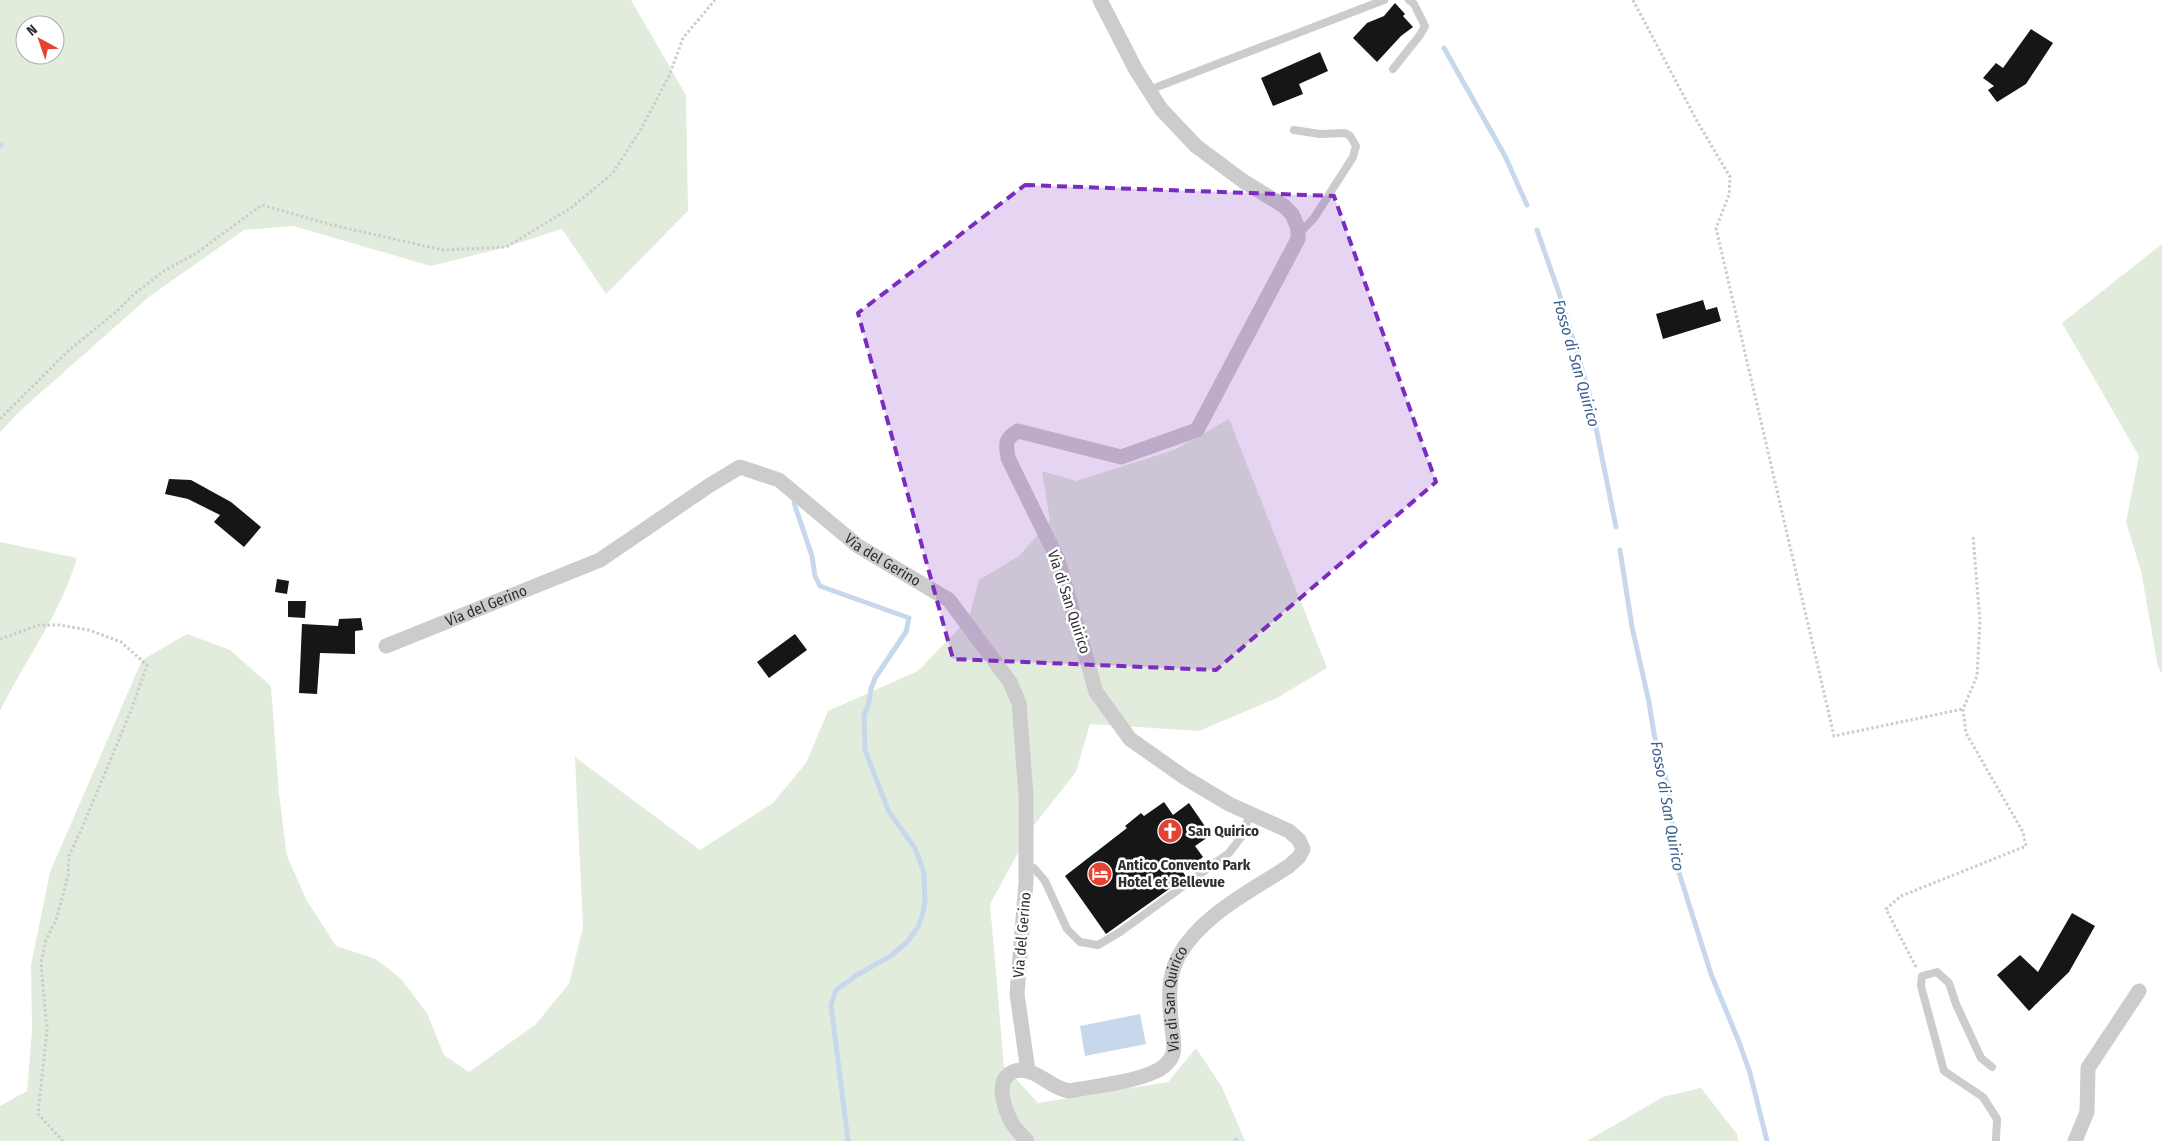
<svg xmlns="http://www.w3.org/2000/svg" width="2162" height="1141" font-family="'Fira Sans Condensed',sans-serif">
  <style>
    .green { fill: #e2ecdc; fill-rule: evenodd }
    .water { fill: #c8d8ec }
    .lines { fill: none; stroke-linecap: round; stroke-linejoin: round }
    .stream { stroke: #c8d8ec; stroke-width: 5 }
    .building { fill: #161616 }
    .path { stroke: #ccc; stroke-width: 3; stroke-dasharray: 2.5 2.5; stroke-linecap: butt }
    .service { stroke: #ccc; stroke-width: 8 }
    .minor { stroke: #ccc; stroke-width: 15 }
    .marked { fill: #7b2cbf; fill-opacity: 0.2; stroke: #7b2cbf; stroke-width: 4; stroke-dasharray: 10 6; stroke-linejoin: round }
    .labels { text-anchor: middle; stroke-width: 5; stroke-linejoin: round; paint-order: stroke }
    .street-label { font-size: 15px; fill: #2f2f2f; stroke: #fff }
    .poi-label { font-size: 15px; font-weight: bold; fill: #2f2f2f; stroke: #fff; text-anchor: start }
    .water-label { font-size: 16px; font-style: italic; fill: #3c6191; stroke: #fff }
  </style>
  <rect width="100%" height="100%" fill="#fff"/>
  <!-- green -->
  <g class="green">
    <path d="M0,0h631l55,95 2,116 -82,83 -44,-65 -56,18 -75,19 -138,-40 -49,4 -94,66 -129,114 -21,22zM25,25h30v30h-30z"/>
    <path d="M2162,244v430l-4,-7 -17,-96 -15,-49 13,-66 -77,-133z"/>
    <path d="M1229,419l98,249 -50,30 -78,33 -109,-7 -14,48 -45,57 -41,75 14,162 34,37 130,-21 28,-34 26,39 23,54h-1245v-35l27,-15 5,-59 -1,-67 19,-93 92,-212 45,-26 43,16 41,36 8,108 8,62 19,43 30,47 40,13 25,20 26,34 17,42 25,17 66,-47 34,-41 14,-57 -8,-170 125,93 73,-47 33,-40 22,-52 90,-40 51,-53 10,-38 40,-24 31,-35 -8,-50 34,10 98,-31z"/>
    <path d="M0,542l77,16c-16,55 -52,102 -77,153z"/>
    <path d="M1701,1088l36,46 1,7h-151l76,-44z"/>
  </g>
  <!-- water -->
  <path class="water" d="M1140,1014l6,30 -61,12 -5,-30z"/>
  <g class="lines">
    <!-- stream -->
    <g class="stream">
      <path d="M1444,48l61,108 22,49"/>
      <path d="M0,145h1"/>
      <path d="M1537,230l22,63 30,100 27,134"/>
      <path d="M795,496l-1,7 18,53 3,20 5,10 89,32 -3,14 -31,46 -4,11 -3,17 -4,9 1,35 24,62 26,36 9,25 1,28 -3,15 -4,11 -10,14 -16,14 -35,20 -21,15 -5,15 17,136"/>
      <path d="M1620,550l12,77 17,75 5,32 15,57 6,69 36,114 28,68 11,31 17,68"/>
      <path d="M1236,1140v1"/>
    </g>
  </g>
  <!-- building -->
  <g class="building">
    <path d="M1395,3l10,11 -2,2 10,11 -12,9 -24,26 -24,-24 14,-15 17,-7z"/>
    <path d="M2031,29l22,14 -27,41 -29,18 -9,-12 6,-4 -11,-8 13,-15 7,5z"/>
    <path d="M1320,52l8,19 -29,13 4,10 -30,12 -12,-28z"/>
    <path d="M1703,300l3,10 11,-3 4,14 -58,18 -7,-25z"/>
    <path d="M169,479l22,1 40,22 30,25 -17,20 -30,-25 6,-7 -32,-16 -23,-5z"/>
    <path d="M277,579l12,2 -2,13 -12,-2z"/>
    <path d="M288,601h18l-1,17 -17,-1z"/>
    <path d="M361,618l2,12 -8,1v23l-35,-1 -3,41 -18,-1 3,-69 36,2 1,-7z"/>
    <path d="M795,634l12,16 -38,28 -12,-16z"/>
    <path d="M1164,802l9,13 16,-12 22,32 -16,11 8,11 -20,15 3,5 -80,57 -41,-58 62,-48 -2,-2 16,-13 3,3z"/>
    <path d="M2072,913l23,13 -26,46 -40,39 -32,-36 23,-20 18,17z"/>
  </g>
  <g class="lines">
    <!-- path -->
    <g class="path">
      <path d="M1633,0l64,121 33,56 -1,18 -13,33 118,508 129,-27"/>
      <path d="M0,419l69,-69 47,-38 18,-18 30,-23 31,-17 67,-49 70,20 111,25 63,-3 65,-39 41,-34 29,-45 28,-53 14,-38 32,-38"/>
      <path d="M0,639l39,-14h20l30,5 32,12 26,23 -17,48 -48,115 -13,28 -1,20 -12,44 -10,20 -5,23 6,67 -9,84 25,27"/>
      <path d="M1916,967l-30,-58 15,-13 125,-50 -3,-14 -57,-99 -3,-24 14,-33 3,-55 -7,-85"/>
    </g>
    <!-- service -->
    <g class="service">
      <path d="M1393,69l27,-34 5,-9 -11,-22 -5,-4"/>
      <path d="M1149,90l235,-90"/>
      <path d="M1294,130l26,4 25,-1 5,3 6,10 -3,11 -39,61 -15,16"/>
      <path d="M1026,867l8,1 11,13 22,48 13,13 18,3 22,-13 109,-79 13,-17 8,-22"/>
      <path d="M1992,1067l-11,-9 -25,-54 -7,-21 -12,-11 -15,4 -1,10 23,85 39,26 14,22 -1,22"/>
    </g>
    <!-- minor -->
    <g class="minor">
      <path id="s1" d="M386,646l214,-86 110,-75 30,-18 39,13 79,66 91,54 61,82 9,21 7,93v86l-9,112 11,77"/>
      <path id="s2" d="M1027,1141c-5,-6 -12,-12 -15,-18 -7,-13 -16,-38 -4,-48 5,-4 12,-6 19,-4 14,3 25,17 42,20 26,-5 61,-8 85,-19 8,-3 16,-10 19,-18 2,-8 0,-18 -1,-26 -3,-25 -5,-49 6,-71 23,-42 72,-65 111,-91l10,-9 4,-8 -4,-9 -10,-9 -60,-27 -45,-27 -54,-38 -34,-47 -38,-132 -50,-102c-2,-14 -4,-19 10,-27l103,26 76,-27 101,-191v-11l-6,-14 -8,-8 -41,-25 -47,-35 -35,-37 -25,-39 -36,-70"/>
      <path d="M2075,1141l12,-29 1,-44 51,-77"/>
    </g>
  </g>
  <!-- marked area -->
  <path class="marked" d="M1025,185l309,11 102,286 -220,188 -263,-11 -95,-346z"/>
  <!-- icons -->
  <defs>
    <symbol id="church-disc" viewBox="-11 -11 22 22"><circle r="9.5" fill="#e54331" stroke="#fff"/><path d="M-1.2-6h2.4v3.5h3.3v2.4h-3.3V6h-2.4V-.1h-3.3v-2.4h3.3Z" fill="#fff"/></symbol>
    <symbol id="hotel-disc" viewBox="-11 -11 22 22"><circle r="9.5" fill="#e54331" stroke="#fff"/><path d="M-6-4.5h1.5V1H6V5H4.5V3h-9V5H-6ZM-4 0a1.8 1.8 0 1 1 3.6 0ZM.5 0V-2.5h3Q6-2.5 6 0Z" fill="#fff"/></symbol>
  </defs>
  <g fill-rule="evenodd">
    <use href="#church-disc" x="1156" y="817" width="28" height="28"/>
    <use href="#hotel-disc" x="1086" y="860" width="28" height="28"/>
  </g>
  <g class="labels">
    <!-- street labels -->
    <g class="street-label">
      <text dy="5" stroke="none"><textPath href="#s1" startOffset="571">Via del Gerino</textPath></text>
      <text transform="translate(1069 602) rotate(72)" y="5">Via di San Quirico</text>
      <text dy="5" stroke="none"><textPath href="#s1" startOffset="108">Via del Gerino</textPath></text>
      <text transform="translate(1022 935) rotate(-85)" y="5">Via del Gerino</text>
      <text dy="5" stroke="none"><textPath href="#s2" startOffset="312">Via di San Quirico</textPath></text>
    </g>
    <!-- poi labels -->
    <g class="poi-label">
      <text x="1188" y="836">San Quirico</text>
      <text x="1118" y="870">Antico Convento Park<tspan x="1118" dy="17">Hotel et Bellevue</tspan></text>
    </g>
    <!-- water labels -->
    <g class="water-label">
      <text transform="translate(1577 363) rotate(74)" y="6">Fosso di San Quirico</text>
      <text transform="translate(1668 806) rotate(80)" y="6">Fosso di San Quirico</text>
    </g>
  </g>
  <!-- north arrow -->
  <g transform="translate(40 40) rotate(320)"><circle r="24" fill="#ffffff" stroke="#acacac"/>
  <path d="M0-4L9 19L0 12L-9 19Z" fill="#e54331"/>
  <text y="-8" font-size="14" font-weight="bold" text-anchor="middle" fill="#2f2f2f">N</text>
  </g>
</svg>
